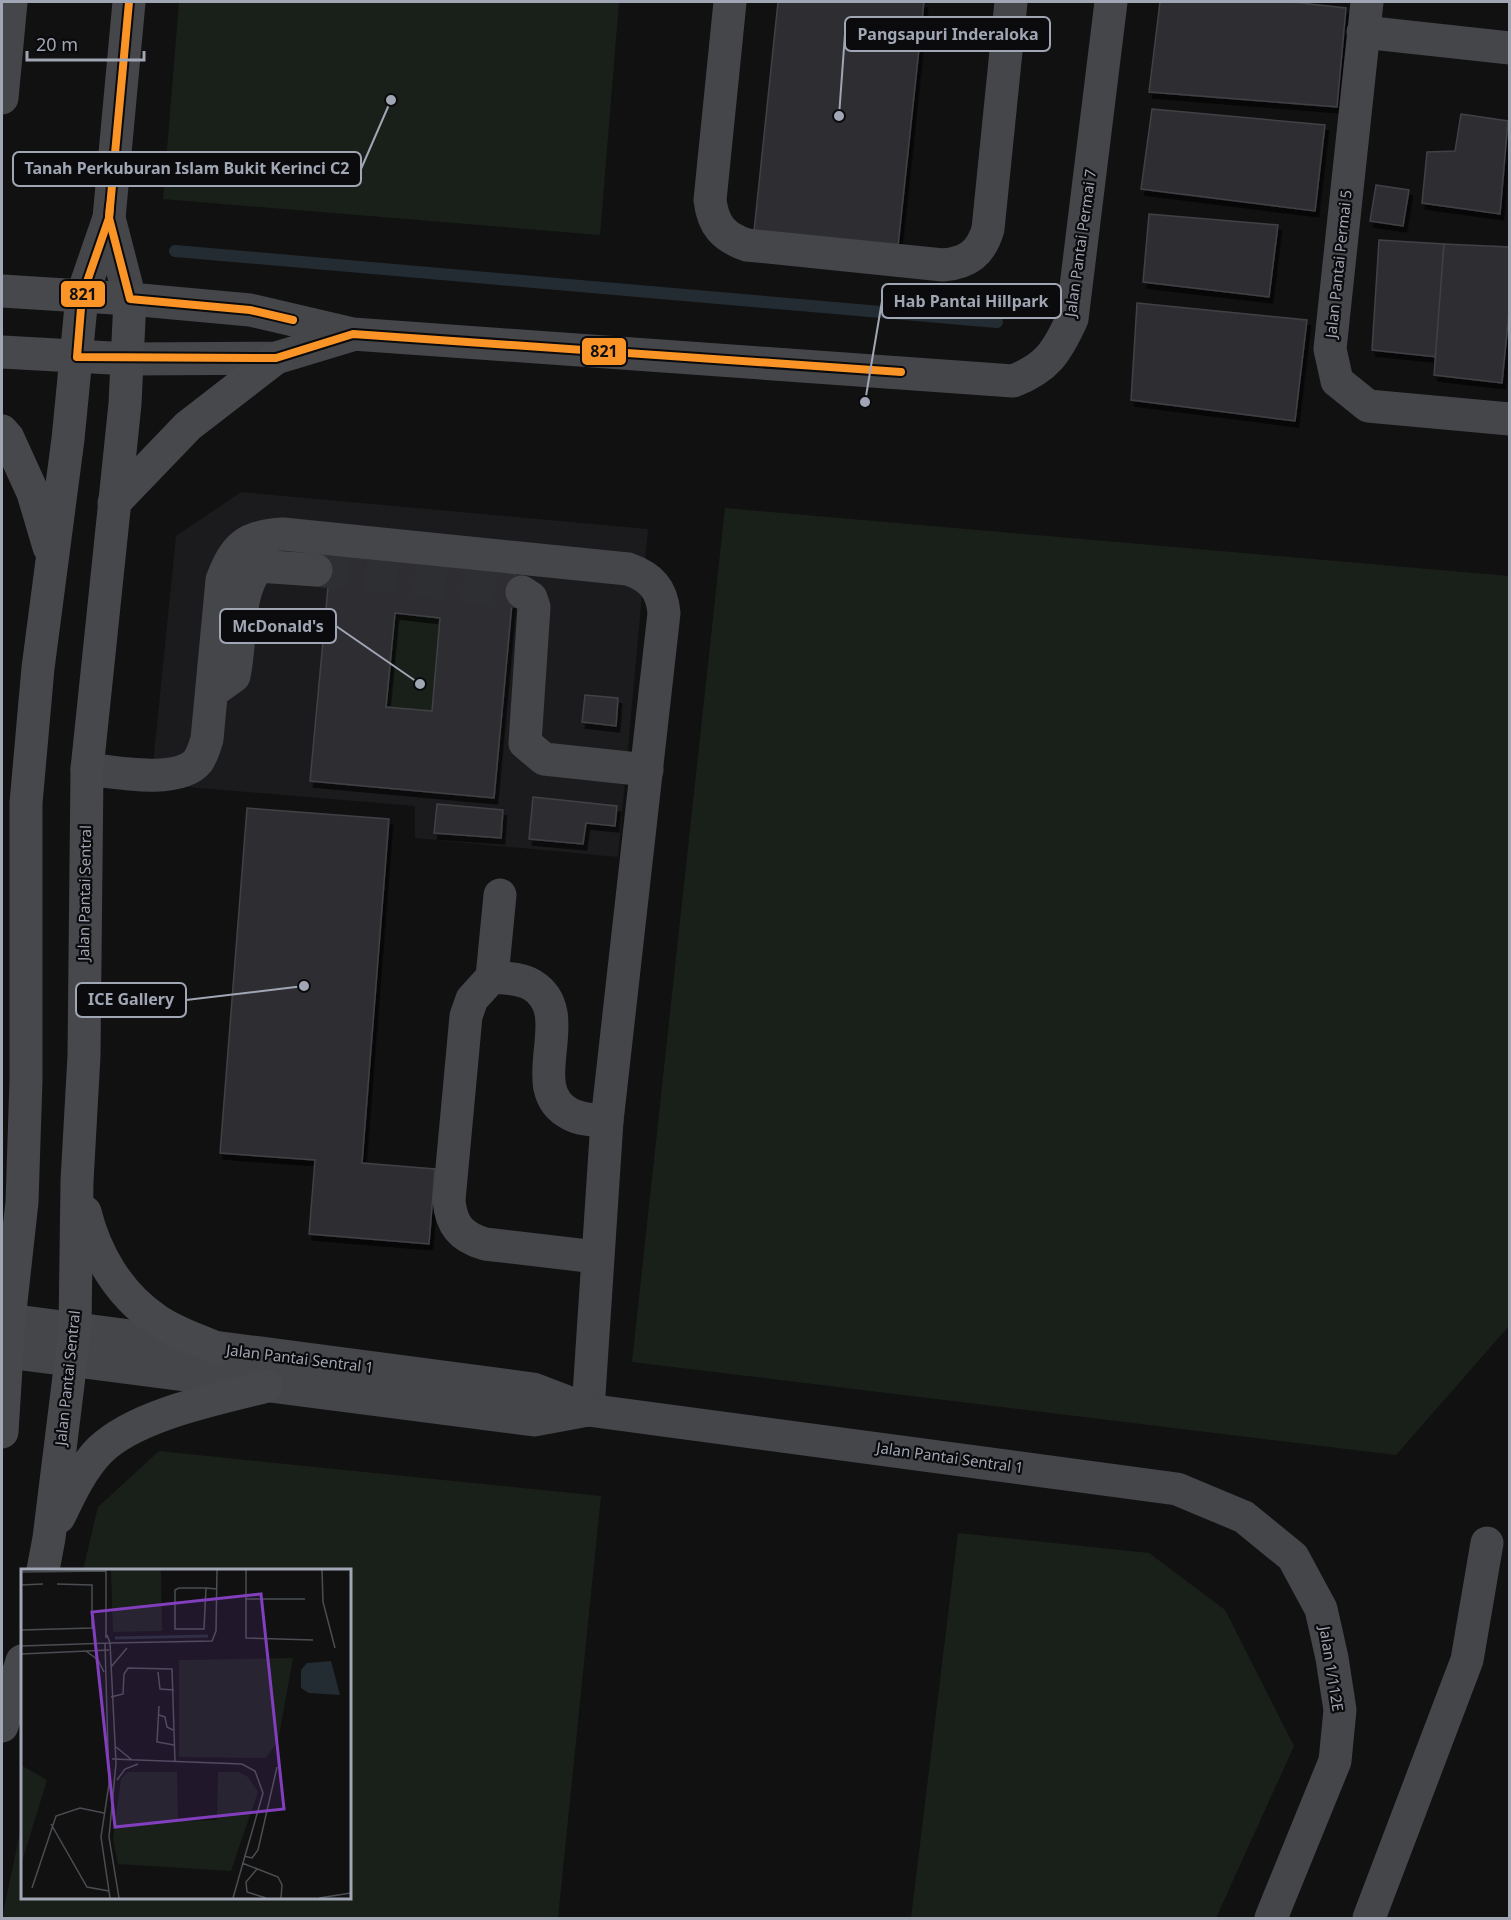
<svg xmlns="http://www.w3.org/2000/svg" width="1511" height="1920" font-family="'Noto Sans',sans-serif">
  <style>
    .built { fill: #1b1b1d }
    .green { fill: #19201a }
    .lines { fill: none; stroke-linecap: round; stroke-linejoin: round }
    .stream { stroke: #242c33; stroke-width: 12 }
    .building { fill: #2f2f31; stroke: #3f4145; stroke-width: 1.5; fill-rule: evenodd; filter: url(#shadow) }
    .minor-tunnel { stroke: #2e2f32; stroke-width: 33; stroke-dasharray: 33 16; stroke-linecap: butt }
    .minor { stroke: #45464a; stroke-width: 33 }
    .major { stroke: #47484c; stroke-width: 33 }
    .bus-1-casing { stroke: #0b0b0d; stroke-width: 12 }
    .bus-1 { stroke: #fa9426; stroke-width: 8 }
    .labels { text-anchor: middle; stroke-width: 4.5; stroke-linejoin: round; paint-order: stroke }
    .street-label { font-size: 15px; fill: #a0a6b4; stroke: #0b0b0d }
    .inset-river { fill: none; stroke: #242c33; stroke-width: 3 }
    .inset-road { fill: none; stroke: #4a4d52; stroke-width: 1.5 }
    .view { fill: #813ebd; fill-opacity: 0.15; stroke: #813ebd; stroke-width: 3 }
    .inset-edge { fill: none; stroke: #a0a6b4; stroke-width: 3 }
    .leader { fill: none; stroke: #a0a6b4; stroke-width: 2 }
    .callout-dot { fill: #a0a6b4; stroke: #0b0b0d; stroke-width: 2 }
    .callout { fill: #0b0b0d; stroke: #a0a6b4; stroke-width: 2 }
    .callout-label { font-size: 16px; text-anchor: middle; font-weight: bold; fill: #a0a6b4 }
    .line-badge { stroke: #0b0b0d; stroke-width: 2 }
    .pale-badge-label { font-size: 16px; text-anchor: middle; font-weight: bold; fill: #111 }
  </style>
  <defs>
    <filter id="shadow"><feDropShadow dx="3.5" dy="6" stdDeviation="0" flood-color="#0009"/></filter>
  </defs>
  <rect width="100%" height="100%" fill="#111"/>
  <!-- built -->
  <path class="built" d="M241,492l407,37 -30,328 -203,-19v-32l-264,-22 25,-248z"/>
  <!-- green -->
  <g class="green">
    <path d="M179,2h440l-19,233 -437,-36z"/>
    <path d="M725,508l784,68v750l-113,129 -764,-93z"/>
    <path d="M395,613l45,5 -8,93 -46,-4z"/>
    <path d="M159,1451l442,45 -43,422h-556l20,-95v75h328v-328h-267l15,-63z"/>
    <path d="M958,1533l191,20 76,57 69,136 -78,172h-305z"/>
  </g>
  <g class="lines">
    <!-- stream -->
    <path class="stream" d="M175,251l822,71"/>
  </g>
  <!-- building -->
  <g class="building">
    <path d="M778,2h146l-26,244 -144,-15z"/>
    <path d="M1160,2h132l54,6 -9,99 -188,-15z"/>
    <path d="M1152,109l173,16 -10,86 -174,-22z"/>
    <path d="M1461,114l47,7 -8,93 -78,-11 5,-51 28,-1z"/>
    <path d="M1376,185l33,5 -6,36 -33,-5z"/>
    <path d="M1149,214l129,11 -9,72 -126,-15z"/>
    <path d="M1379,240l65,4 -7,113 -65,-7z"/>
    <path d="M1444,244l66,3v55l-8,81 -68,-8z"/>
    <path d="M1137,303l170,17 -12,101 -164,-21z"/>
    <path d="M331,555l184,16 -21,227 -184,-17zM395,613l45,5 -8,93 -46,-4z"/>
    <path d="M585,695l33,3 -2,28 -34,-4z"/>
    <path d="M533,797l84,9 -2,20 -29,-3 -3,21 -54,-5z"/>
    <path d="M437,804l66,6 -2,28 -67,-5z"/>
    <path d="M247,808l142,11 -27,344 73,6 -6,75 -120,-10 6,-74 -95,-7z"/>
  </g>
  <g class="lines">
    <!-- minor-tunnel -->
    <path class="minor-tunnel" d="M316,570l206,22"/>
    <!-- minor -->
    <g class="minor">
      <path d="M730,2l-20,198c3,25 13,37 37,45l196,20c25,-2 38,-12 45,-36l23,-227"/>
      <path d="M1367,2l-37,347 7,32 31,25 142,13"/>
      <path d="M1363,32l147,16"/>
      <path d="M2,98l9,-96"/>
      <path d="M109,218l21,81 120,11 103,24 660,47c34,-13 44,-29 59,-62l39,-317"/>
      <path d="M82,296l27,-78 20,-216"/>
      <path d="M129,359l147,-1 76,-23"/>
      <path d="M522,592l9,6 3,9 -9,136 19,16 103,11"/>
      <path d="M213,691l21,-15c8,-36 1,-79 24,-110l58,4"/>
      <path d="M87,769c27,3 92,16 111,-8 4,-6 7,-15 9,-22l15,-159c13,-34 24,-44 61,-46l345,35c23,8 34,20 36,44l-57,508 -19,289"/>
      <path d="M500,895l-8,82 -20,22 -6,17 -17,184c2,25 12,37 36,44l111,13"/>
      <path d="M492,977c12,1 29,1 40,8 48,29 -12,103 38,129 11,6 25,6 37,7"/>
      <path d="M9,1320l524,69 55,21 589,79 67,28 49,40 28,52 11,49 8,52 -5,51 -64,157"/>
      <path d="M7,1352l527,68 54,-10"/>
      <path d="M1369,1918l98,-258 20,-117"/>
    </g>
    <!-- major -->
    <g class="major">
      <path d="M2,291l128,8 -5,105 -38,365 -3,287 -7,125 -2,147 -26,210 -6,32"/>
      <path d="M2,352l127,7"/>
      <path d="M2,431l6,7 25,55 16,54"/>
      <path d="M114,503l74,-77 88,-68"/>
      <path d="M85,1212c10,41 33,81 69,106 17,13 42,21 62,30"/>
      <path d="M2,1432l7,-112 13,-118 4,-122v-277l12,-135 30,-229 14,-143"/>
      <path d="M59,1517c11,-23 23,-49 41,-67 37,-36 118,-51 167,-64"/>
      <path d="M2,1726l20,-65"/>
    </g>
    <defs>
      <g id="bus-1">
        <path d="M129,2l-20,216 -27,78 -5,61 199,1 77,-24 548,38"/>
        <path d="M110,205l-1,13 21,81 120,11 43,10"/>
      </g>
    </defs>
    <!-- bus-1 casing -->
    <use href="#bus-1" class="bus-1-casing"/>
    <!-- bus-1 -->
    <use href="#bus-1" class="bus-1"/>
  </g>
  <g class="labels">
    <!-- street labels -->
    <g class="street-label">
      <text transform="translate(1081 243) rotate(-82)" y="5">Jalan Pantai Permai 7</text>
      <text transform="translate(1339 264) rotate(-84)" y="5">Jalan Pantai Permai 5</text>
      <text transform="translate(85 893) rotate(-89)" y="5">Jalan Pantai Sentral</text>
      <text transform="translate(300 1359) rotate(7)" y="5">Jalan Pantai Sentral 1</text>
      <text transform="translate(68 1378) rotate(-84)" y="5">Jalan Pantai Sentral</text>
      <text transform="translate(950 1458) rotate(8)" y="5">Jalan Pantai Sentral 1</text>
      <text transform="translate(1331 1669) rotate(81)" y="5">Jalan 1/112E</text>
    </g>
  </g>
  <!-- overview -->
  <g transform="translate(21 1569)">
    <rect width="330" height="330" fill="#111"/>
    <path d="M90,1h50l1,61 -49,1zM272,89l-15,83 -12,17 -87,-1v-97zM0,196l26,15 -26,85zM106,203h50l1,49 39,-1 1,-48h21l9,5 10,15 -27,79 -113,-7 -5,-26 8,-59z" fill="#19201a"/>
    <path d="M310,92l9,34 -31,-2 -8,-5v-18l6,-7z" fill="#242c33"/>
    <path class="inset-river" d="M94,69l93,-2"/>
    <path class="inset-road" d="M85,1v68M225,1v68l67,2M301,1l1,32 12,46M0,3l85,-1M0,16l22,-1M185,19l-2,41h-29v-39l4,-2h27l11,1M224,30h60M0,61l71,-2v-43l-35,-1M86,66l3,8 102,-2 4,-10 1,-61M84,75l4,140 -8,53 9,61M0,77l89,-3 6,120 -7,74 10,61M65,82l12,9 6,12M0,85l88,-4M90,98l16,-19M137,103l2,17 14,1M90,128l12,-3 1,-20 4,-6 44,1 3,93M138,137l-2,36 17,3M138,146l6,2 2,10 6,3M95,178l16,13M91,190l130,5 13,7 8,22 -30,105M96,211l8,-11 13,-5M30,255l36,63 22,4M223,287l8,2 6,-8 19,-83M221,294l36,14 4,8 -1,13M236,300l-11,13 1,10 19,6M11,319l24,-72 24,-8 24,5M298,329l32,-5"/>
    <path class="view" d="M240,25l23,215 -169,18 -23,-215z"/>
    <rect width="330" height="330" class="inset-edge"/>
  </g>
  <!-- callouts -->
  <path class="leader" d="M839 116L845 34M391 100L361 169M865 402L882 301M420 684L336 626M304 986L186 1000"/>
  <g class="callout-dot">
    <circle cx="839" cy="116" r="6"/>
    <circle cx="391" cy="100" r="6"/>
    <circle cx="865" cy="402" r="6"/>
    <circle cx="420" cy="684" r="6"/>
    <circle cx="304" cy="986" r="6"/>
  </g>
  <g class="callout">
    <rect x="845" y="17" width="205" height="34" rx="6"/>
    <rect x="13" y="152" width="348" height="34" rx="6"/>
    <rect x="882" y="284" width="179" height="34" rx="6"/>
    <rect x="220" y="609" width="116" height="34" rx="6"/>
    <rect x="76" y="983" width="110" height="34" rx="6"/>
  </g>
  <g class="callout-label">
    <text x="948" y="40">Pangsapuri Inderaloka</text>
    <text x="187" y="174">Tanah Perkuburan Islam Bukit Kerinci C2</text>
    <text x="971" y="307">Hab Pantai Hillpark</text>
    <text x="278" y="632">McDonald's</text>
    <text x="131" y="1005">ICE Gallery</text>
  </g>
  <g class="line-badge">
    <rect x="60" y="280" width="46" height="28" rx="6" fill="#fa9426"/>
    <rect x="581" y="337" width="46" height="29" rx="6" fill="#fa9426"/>
  </g>
  <g class="pale-badge-label">
    <text x="83" y="300">821</text>
    <text x="604" y="357">821</text>
  </g>
  <!-- border -->
  <rect width="1511" height="1920" fill="none" stroke="#a0a6b4" stroke-width="6"/>
  <!-- scale -->
  <path d="M27 51v9h117v-9" fill="none" stroke="#a0a6b4" stroke-width="3"/>
  <text x="36" y="51" font-size="18" fill="#a0a6b4" stroke="#0b0b0d" stroke-width="4.5" paint-order="stroke">20 m</text>
</svg>
